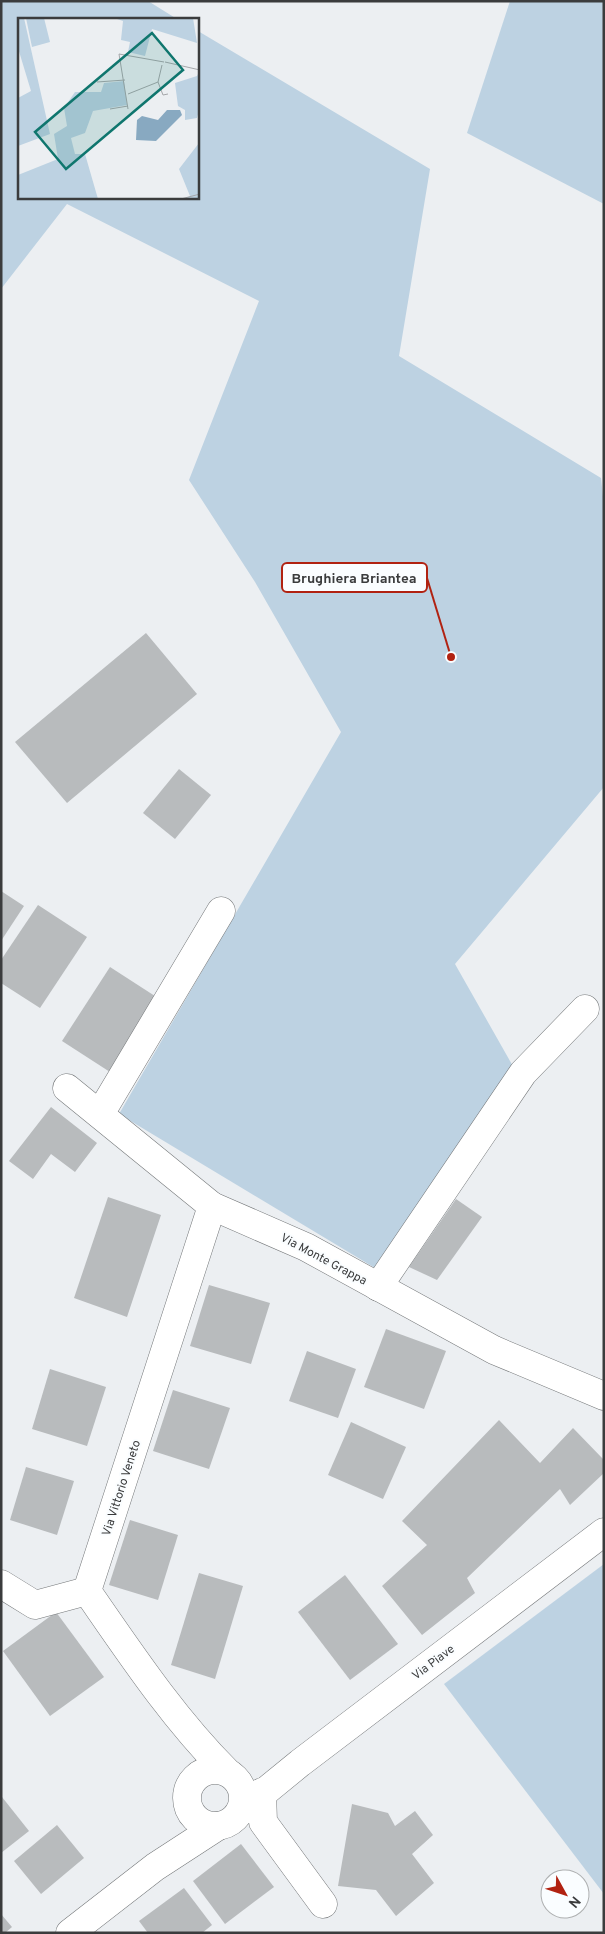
<svg xmlns="http://www.w3.org/2000/svg" width="605" height="1934" font-family="Overpass,sans-serif">
  <style>
    .green { fill: #bdd2e2 }
    .building { fill: #b8bbbd }
    .lines { fill: none; stroke-linecap: round; stroke-linejoin: round }
    .minor-casing { stroke: #75787a; stroke-width: 29 }
    .minor { stroke: #fff; stroke-width: 28 }
    .labels { text-anchor: middle; stroke-width: 4; stroke-linejoin: round; paint-order: stroke }
    .street-label { font-size: 12px; fill: #3b3c3d; stroke: #fafdff }
    .inset-road { fill: none; stroke: #a5a7aa; stroke-width: 1 }
    .view { fill: #0f766e; fill-opacity: 0.15; stroke: #0f766e; stroke-width: 2.5 }
    .inset-edge { fill: none; stroke: #3b3c3d; stroke-width: 2.5 }
    .leader { fill: none; stroke: #b12211; stroke-width: 2 }
    .callout-dot { fill: #b12211; stroke: #fafdff; stroke-width: 2 }
    .callout { fill: #fafdff; stroke: #b12211; stroke-width: 2 }
    .callout-label { font-size: 14px; text-anchor: middle; font-weight: bold; fill: #3b3c3d }
  </style>
  <rect width="100%" height="100%" fill="#eceff2"/>
  <!-- green -->
  <g class="green">
    <path d="M1,1h147l29,18h-158v179h179v-167l232,138 -31,187 202,122 3,28v281l-149,177 59,104 -139,200 -256,-154 222,-382 -86,-150 -66,-102 70,-179 -192,-97 -66,85z"/>
    <path d="M510,1h94v203l-137,-71z"/>
    <path d="M604,1564v330l-160,-210z"/>
  </g>
  <!-- building -->
  <g class="building">
    <path d="M146,633l51,61 -130,109 -52,-61z"/>
    <path d="M179,769l32,26 -36,44 -32,-26z"/>
    <path d="M1,891l23,15 -23,35z"/>
    <path d="M38,905l49,32 -47,71 -39,-25v-23z"/>
    <path d="M110,967l48,31 -48,74 -48,-31z"/>
    <path d="M51,1107l46,36 -22,29 -24,-18 -18,25 -24,-18z"/>
    <path d="M108,1197l53,18 -34,102 -53,-19z"/>
    <path d="M456,1199l26,18 -45,63 -28,-13z"/>
    <path d="M209,1285l61,18 -19,61 -61,-18z"/>
    <path d="M386,1329l60,22 -22,58 -60,-22z"/>
    <path d="M307,1351l49,18 -18,49 -49,-17z"/>
    <path d="M50,1369l56,18 -19,59 -55,-17z"/>
    <path d="M173,1390l57,18 -21,61 -56,-18z"/>
    <path d="M499,1420l41,43 33,-35 31,32v13l-34,32 -10,-16 -93,89 8,15 -53,42 -40,-49 45,-41 -25,-24z"/>
    <path d="M351,1422l55,25 -23,52 -55,-24z"/>
    <path d="M26,1467l48,14 -17,54 -47,-15z"/>
    <path d="M130,1520l48,15 -20,65 -49,-15z"/>
    <path d="M199,1573l44,13 -28,93 -44,-14z"/>
    <path d="M345,1575l53,69 -48,36 -52,-68z"/>
    <path d="M56,1612l48,65 -54,39 -47,-65z"/>
    <path d="M2,1797l27,34 -28,22v-55z"/>
    <path d="M352,1804l36,9 7,13 20,-15 18,24 -21,19 22,29 -38,33 -20,-26 -38,-4z"/>
    <path d="M57,1825l27,33 -43,36 -27,-33z"/>
    <path d="M241,1844l33,43 -49,37 -32,-43z"/>
    <path d="M184,1888l28,37 -10,8h-54l-9,-12z"/>
    <path d="M1,1914l11,13 -7,6h-4z"/>
  </g>
  <g class="lines">
    <defs>
      <g id="minor">
        <path d="M67,1088l145,118 94,41 188,103 110,46"/>
        <path d="M100,1114l121,-203"/>
        <path d="M212,1206l-125,385c43,62 86,127 140,181"/>
        <path d="M378,1287l145,-214 62,-64"/>
        <path d="M1,1584l34,21 52,-14"/>
        <circle cx="215" cy="1798" r="28"/>
        <path d="M262,1792l1,30 60,82"/>
        <path d="M240,1812l60,-49 304,-231"/>
        <path d="M70,1933l85,-66 63,-41"/>
      </g>
    </defs>
    <!-- minor casing -->
    <use href="#minor" class="minor-casing"/>
    <!-- minor -->
    <use href="#minor" class="minor"/>
  </g>
  <g class="labels">
    <!-- street labels -->
    <g class="street-label">
      <text transform="translate(324 1259) rotate(28)" y="4">Via Monte Grappa</text>
      <text transform="translate(121 1488) rotate(-72)" y="4">Via Vittorio Veneto</text>
      <text transform="translate(433 1662) rotate(-37)" y="4">Via Piave</text>
    </g>
  </g>
  <!-- overview -->
  <g transform="translate(18 18)">
    <rect width="181" height="181" fill="#eceff2"/>
    <path d="M0,0h6l26,116 -32,12v-48l13,-7 -13,-43zM8,0h18l6,24 -18,5zM96,0h79l4,25 -45,-14 -7,27 -17,-4 2,-10 -9,-2 2,-19zM181,54v39l-2,7 -12,2v-10l-7,-4 -3,-23 22,-7zM106,63l3,24 -34,6 -8,22 -14,5 4,16h10l13,45h-80v-24l40,-16 -4,-25 13,-8 -3,-18 11,-16h26l3,-9zM181,125v56h-15l6,-3 -11,-27z" fill="#bdd2e2"/>
    <path d="M149,92h13l2,5 -26,26 -20,-1 1,-20 5,-4 16,4z" fill="#88a9c1"/>
    <path class="inset-road" d="M147,44l35,8M79,64l28,-2M140,64l5,13 5,-1M110,76l30,-12 4,-17M92,91l18,-3M110,91l-9,-55 45,8M163,181l19,-5"/>
    <path class="view" d="M134,15l31,37 -117,99 -31,-37z"/>
    <rect width="181" height="181" class="inset-edge"/>
  </g>
  <!-- callouts -->
  <path class="leader" d="M451 657L427 578"/>
  <circle class="callout-dot" cx="451" cy="657" r="5"/>
  <rect class="callout" x="282" y="563" width="145" height="29" rx="5"/>
  <g class="callout-label">
    <text x="354" y="583">Brughiera Briantea</text>
  </g>
  <!-- border -->
  <rect width="605" height="1934" fill="none" stroke="#3b3c3d" stroke-width="5"/>
  <!-- north arrow -->
  <g transform="translate(565 1894) rotate(130)"><circle r="24" fill="#fafdff" stroke="#aeb0b1"/>
  <path d="M0-4L9 19L0 12L-9 19Z" fill="#b12211"/>
  <text y="-8" font-size="14" font-weight="bold" text-anchor="middle" fill="#3b3c3d">N</text>
  </g>
</svg>
